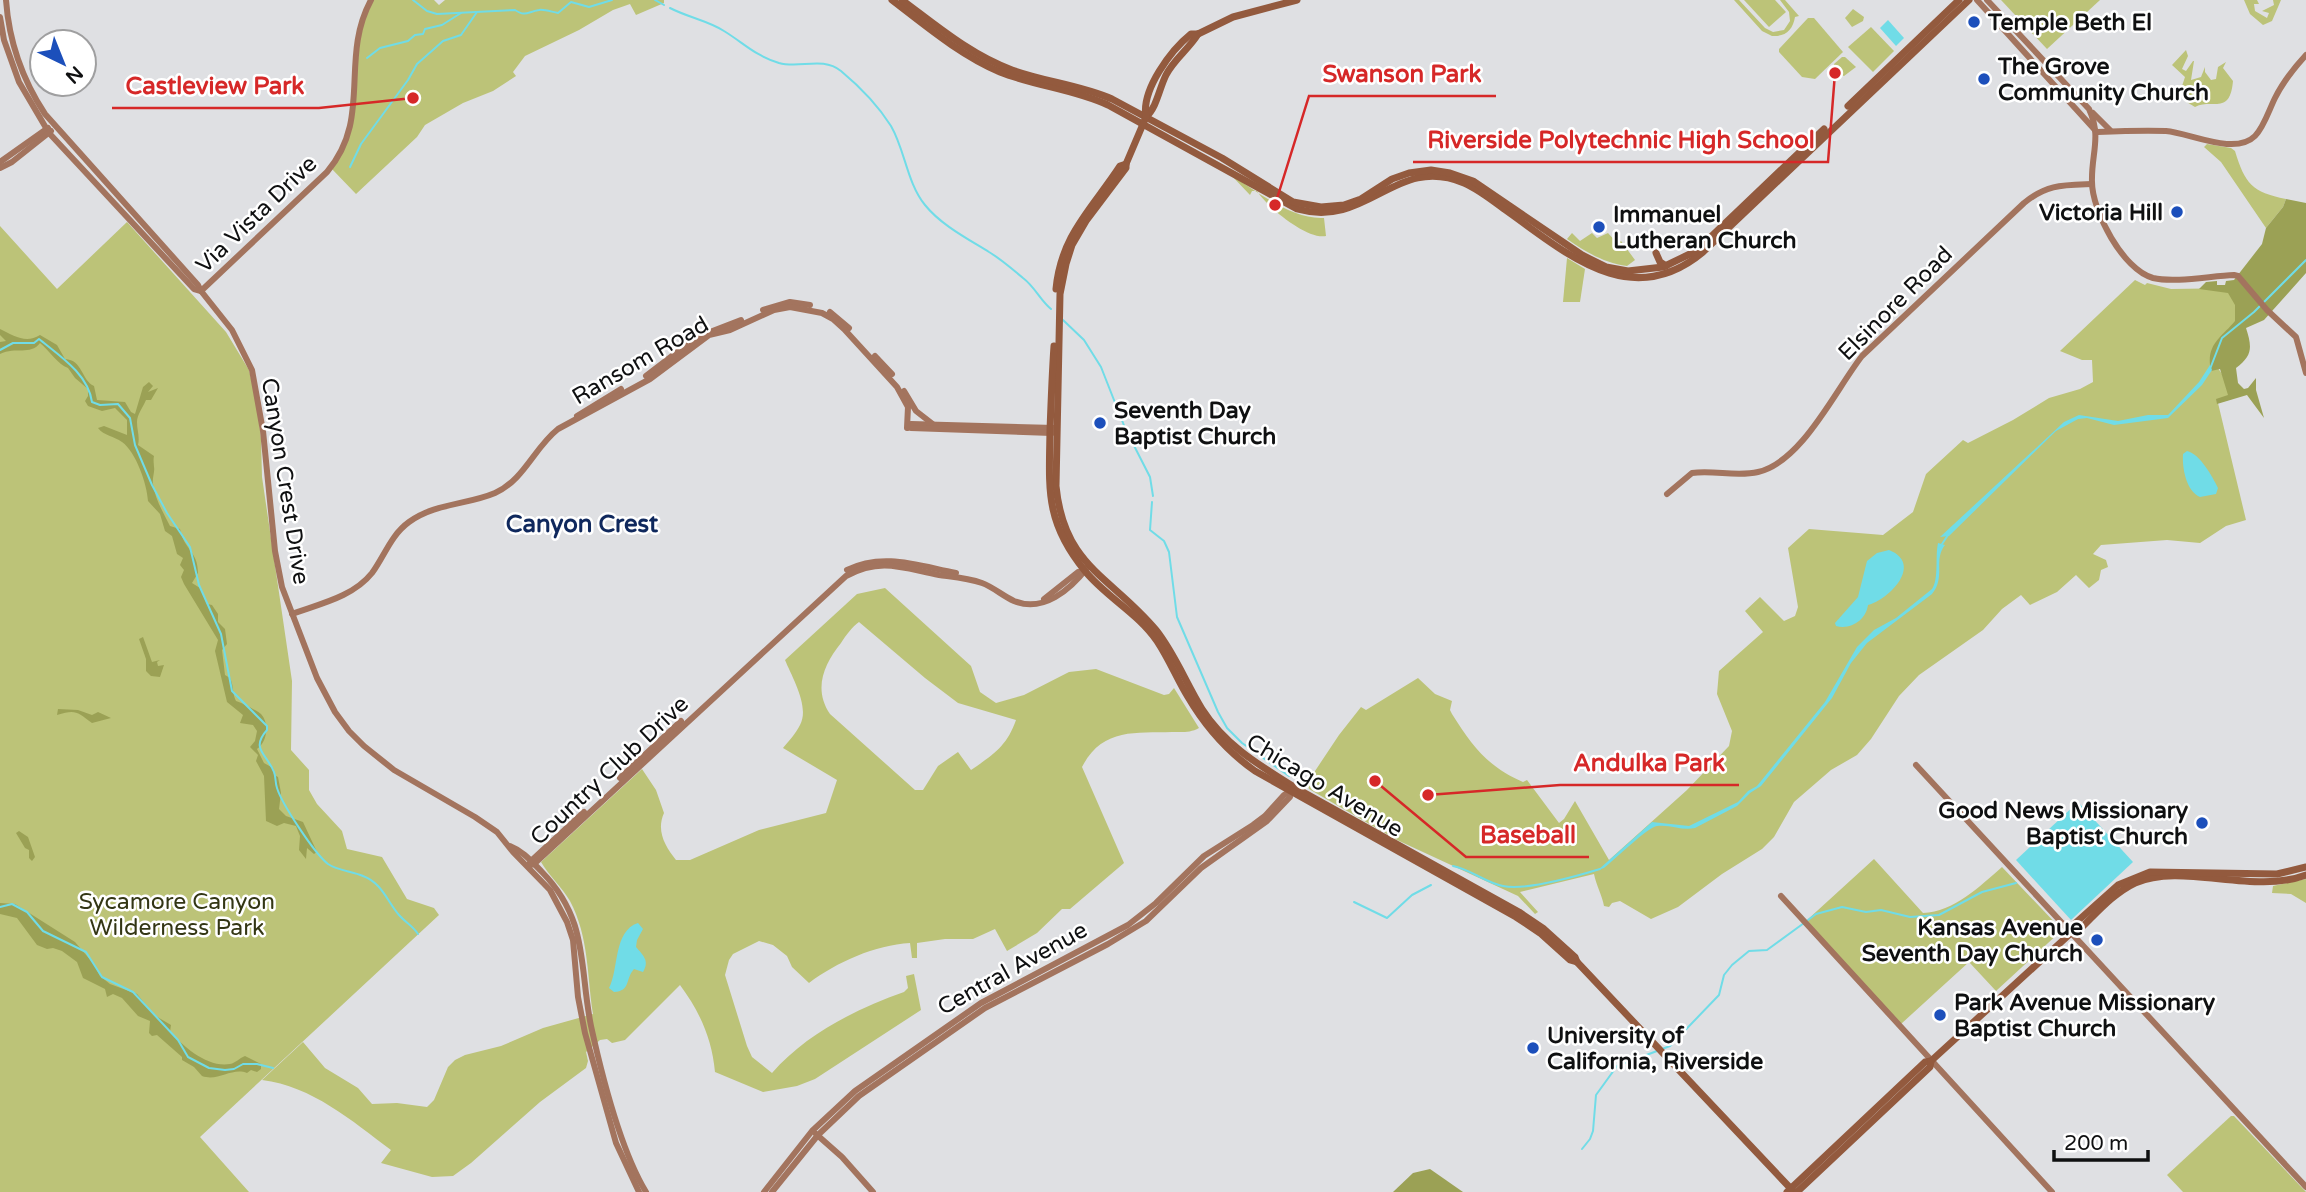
<svg xmlns="http://www.w3.org/2000/svg" width="2306" height="1192" font-family="'Varela Round',sans-serif">
  <style>
    .green { fill: #bcc378; fill-rule: evenodd }
    .forest { fill: #9ba155 }
    .water { fill: #70dce7 }
    .lines { fill: none; stroke-linecap: round; stroke-linejoin: round }
    .stream { stroke: #70dce7; stroke-width: 2 }
    .secondary { stroke: #a3745e; stroke-width: 6 }
    .primary { stroke: #935a3e; stroke-width: 7 }
    .poi-dot { fill: #1c4fbb; stroke: #fff; stroke-width: 2.5 }
    .labels { text-anchor: middle; stroke-width: 5; stroke-linejoin: round; paint-order: stroke }
    .poi-label { font-size: 23px; font-weight: bold; fill: #0f1011; stroke: #fff; text-anchor: start }
    .street-label { font-size: 23px; fill: #0f1011; stroke: #fff }
    .park-label { font-size: 23px; fill: #333614; stroke: #fff }
    .neighbourhood-label { font-size: 24px; font-weight: bold; fill: #0f285d; stroke: #fff }
    .leader { fill: none; stroke: #d62828; stroke-width: 2.5 }
    .callout-dot { fill: #d62828; stroke: #fff; stroke-width: 2.5 }
    .callout-label { font-size: 24px; text-anchor: middle; font-weight: bold; fill: #d62828; stroke: #fff; stroke-width: 5; stroke-linejoin: round; paint-order: stroke }
  </style>
  <rect width="100%" height="100%" fill="#dfe0e3"/>
  <!-- green -->
  <g class="green">
    <path d="M370,0h64l5,5 6,-5h219v3l-28,12 -6,-11 -17,6 -34,20 -54,26 -12,16 3,4 -23,15 -30,12 -38,22 -8,12 -61,57 -25,-26 16,-27 9,-96z"/>
    <path d="M1734,0h5l26,28 8,4 11,-2 6,-9 -1,-9 -9,-12h5l14,16 -4,1c-2,13 -10,20 -23,19l-10,-5z"/>
    <path d="M1744,0h31l11,12 -17,15z"/>
    <path d="M2001,0h99l-53,49z"/>
    <path d="M2244,0h13l2,4h-5l1,7 12,7 2,-5 -7,-2 12,-6 -1,-5h8l-9,21 -9,4 -13,-11z"/>
    <path d="M1853,9l11,8 -1,4 -11,6 -7,-9z"/>
    <path d="M1808,18h6l29,34 -28,27 -13,-2 -23,-25v-3z"/>
    <path d="M1871,27l23,24 -21,21 -25,-25z"/>
    <path d="M2186,50l2,6 -6,13 4,2 7,-10h1l-3,19 10,-3 4,-10v5l6,8 5,-1 2,-12 8,-5 -3,6 10,13c-3,35 -21,17 -38,26l-10,-6 -3,-15 3,-9 -13,-12z"/>
    <path d="M1842,57h3l11,10 -12,9 -9,-3 -1,-9z"/>
    <path d="M2207,144l24,4 4,3c10,33 17,41 51,48l-3,8 -17,21 -45,-66 -17,-15z"/>
    <path d="M1231,175c27,17 61,45 93,43l2,18c-19,4 -59,-29 -69,-45h-5l-2,4z"/>
    <path d="M127,222l99,110 23,38 8,34 4,35 1,38 30,204 -1,69 18,20v20l8,14 25,27 5,18 35,8 25,42 27,9 5,7 -239,222 49,55h-249v-966l57,63z"/>
    <path d="M1572,233l8,8 12,-8 5,5 11,-5 9,10 4,-2 14,19 -8,6c-23,-3 -41,-14 -60,-27z"/>
    <path d="M1567,258l18,11 -5,33h-17z"/>
    <path d="M2135,280l10,5 2,-2 24,6 68,-1 24,22 -50,51 9,13 10,25 -14,4 28,117 -20,6 -26,17 -33,-3 -66,5 -8,9 13,6 2,7 -7,3 -2,10 -10,8 -13,-13 -19,17 -27,13 -9,-10 -19,14 -19,21 -64,45 -20,21 -28,43 -14,16 -26,15 -37,32 -20,35 -12,12 -40,25 -44,33 -27,12 -31,-18 -8,2 -3,4 -5,-1c-2,-11 -8,-21 -10,-32l-74,18 18,20 -3,2 -17,-18 -121,-56 -88,-51 -2,-6 32,-48 22,-28 5,3 52,-32 17,16 17,7 -2,9 2,4c20,32 36,53 71,68l4,-2 32,43 5,-4 11,-18 34,59 78,-70 42,-44 3,-15 -15,-37 2,-23 44,-39 -18,-21 15,-14 24,24 11,-5 3,-9 -10,-59 21,-19 74,6 30,-23 13,-38 37,-34 5,3 45,-23 36,-22 31,-9 13,-7 -1,-22h-10l-22,-9z"/>
    <path d="M885,588l86,78 9,26 16,11 28,-8 45,-23 27,-3 68,26 5,-1 5,-6 25,40c-9,5 -17,4 -27,4 -37,1 -70,-4 -90,35l42,96 -54,46h-8l-25,24 -30,18 -12,-22 -22,10h-28l-28,4v15h-5l-2,-15c-35,2 -73,19 -101,40l-17,-16 -5,-11 -14,-11 -14,-4 -26,13 -4,6 -4,15 22,71 5,11 20,16c34,-39 84,-64 132,-81l4,-4 -2,-12 8,-2 7,36 -106,69 -18,7 -34,6 -48,-20c-3,-33 -15,-60 -35,-87l-55,55 -13,3 -5,-4 -7,1 -14,12 2,9 -2,7 -46,34 -69,61 -18,13 -21,1 -51,-14 10,-13c-39,-29 -79,-64 -129,-70l41,-38 22,26 33,20 14,16 25,-1 30,4 7,-7 14,-33 7,-7 10,-5 36,-9 42,-18 50,-14c-6,-39 -4,-77 -23,-113 -8,-14 -21,-25 -29,-39l101,-93 14,21 8,23c-8,18 1,33 12,47h14l69,-30 67,-17 11,-33 -54,-32c6,-7 13,-15 17,-23 10,-18 -8,-48 -15,-65l72,-66zM859,622l66,56 33,25 58,17c-9,26 -23,35 -45,50l-13,-18 -20,14 -15,24h-8l-85,-76c-17,-25 -6,-50 11,-71 5,-8 11,-16 18,-21z"/>
    <path d="M1874,859l49,54c31,-1 57,-27 79,-46l58,61v4l-64,59 -27,-29 -68,62 -95,-103z"/>
    <path d="M2306,879v24l-15,-9 -19,-1 1,-7z"/>
    <path d="M2231,1116h3l72,76h-123l-16,-17z"/>
  </g>
  <!-- forest -->
  <g class="forest">
    <path d="M2286,199l20,4v70l-42,47 -18,8c6,19 7,27 -10,40l2,15 6,6 4,-1 8,-10v12l8,28 -17,-23 -30,9 -1,-5 12,-4 -8,-26 -9,2c-6,-27 11,-34 24,-50v-16l-7,-12 -29,-4 7,-7 11,-1v4h8l1,-4 8,-1 28,-36 4,-16 17,-21z"/>
    <path d="M0,329c14,7 26,15 40,6l17,10 8,14c18,1 16,21 29,27l3,14 28,2 6,10 4,2 8,-27 6,-5 4,4 -5,6 10,-4 -7,12h-5c-3,7 -9,15 -9,22 0,9 3,14 1,23l16,11c-1,4 0,8 0,11 1,5 -2,11 -1,17 2,15 10,28 17,42l10,3c4,21 18,22 18,44l-6,10 8,5 7,16 5,1 6,9v8l7,7 2,15 -5,6 3,25 5,3c4,8 2,15 6,23 4,1 22,10 25,13 9,10 6,28 -4,35l7,14 9,5 1,7 4,2 3,16 -2,16 7,7 17,6 14,30 -3,2 -7,-6 -1,11 -7,-9 1,-14 -4,-10 -12,-3 -7,3 -11,-5 -2,-45 -8,-15 2,-6 -8,-8 5,-6 2,-10 -4,-6 -13,-2 3,-8 -16,-13 -12,-51 3,-11 -34,-56 -3,-7 3,-7 -4,-5 3,-7 -6,-4 -5,-18 -7,-5 -5,-17 -12,-13c-1,-17 -12,-49 -26,-59 -8,-6 -18,-6 -24,-14l6,-2 23,9v-15l-12,-12 -13,3 -14,-5 -3,-5 3,-5v-7l-13,-11 -7,-10c-10,-3 -19,-18 -28,-25 -10,13 -24,3 -40,11v-12l6,-1 -6,-6z"/>
    <path d="M143,637l9,25 8,-2 -3,2 1,4 6,-1 -4,12 -9,-1 -5,-5v-12l-7,-20z"/>
    <path d="M58,709l20,1 14,5 6,-3 13,6 -19,5c-15,-11 -16,-14 -35,-8z"/>
    <path d="M19,831l9,6 7,20 -3,4 -3,-3v-8l-4,-2 -9,-15z"/>
    <path d="M0,903l15,1 60,38 18,21 7,13 10,8 27,10 17,21 17,10 -1,7c14,15 38,36 60,32 6,-1 9,-6 15,-8l16,8v5l-4,3 -6,-2 -4,3c-15,-6 -29,9 -45,3l-8,-9 -12,-7v-3l-25,-22 -5,1 -3,-3 1,-12 -12,-5 -16,-18 -9,-4 -6,3 -2,-8 -22,-11 -6,-16 -15,-11 -9,-3 -6,1 -10,-4 -20,-27 -17,-4z"/>
    <path d="M1430,1169l33,23h-70l20,-19z"/>
  </g>
  <!-- water -->
  <g class="water">
    <path d="M1888,20l16,18 -8,8 -16,-18z"/>
    <path d="M2210,365l2,5 -10,15 -34,33 -54,7 -27,-7 -9,1 -22,12 -107,105 -9,1 124,-115 15,-7 39,6 30,-6h20l31,-33z"/>
    <path d="M2187,451c13,3 25,25 31,37l-2,6 -16,3c-14,-6 -18,-29 -17,-43z"/>
    <path d="M1938,543l7,2c-12,15 1,32 -13,49l-65,49 -16,20 -19,35 -71,88 -11,7 -13,13 -42,22c-13,3 -25,-4 -38,-2 -9,1 -43,34 -53,42l-6,2 54,-48 37,4 49,-24 10,-11 9,-5 68,-84 32,-55 17,-17 22,-12 36,-29c7,-10 3,-32 6,-46z"/>
    <path d="M1889,550c35,14 0,50 -21,55 -2,15 -17,25 -32,21l-1,-3 23,-26 9,-36 10,-8z"/>
    <path d="M2078,802l55,60 -62,58 -55,-60z"/>
    <path d="M638,923l5,6 -6,11 -1,7c7,8 14,14 7,25l-9,-3c-9,10 -3,22 -20,23l-5,-4c10,-18 4,-57 29,-65z"/>
  </g>
  <g class="lines">
    <!-- stream -->
    <g class="stream">
      <path d="M413,0l14,11 10,3 78,-4c11,7 12,2 24,0 5,-1 13,2 19,3l13,-11 18,5 23,-7"/>
      <path d="M655,0l9,5"/>
      <path d="M670,8c17,9 39,13 54,23 21,13 30,24 55,32 21,6 43,-7 62,8 18,15 38,36 50,55 14,24 16,57 34,79 16,20 43,34 64,47 12,7 23,17 34,26 12,9 17,22 28,31"/>
      <path d="M367,58l13,-10 28,-7 7,-6 8,-1 2,-5 17,-4 19,-12"/>
      <path d="M350,167l11,-23 47,-64 9,-16 26,-23 18,-6 16,-23"/>
      <path d="M1063,320l21,20 17,27 24,61 25,49 3,19"/>
      <path d="M0,350l13,-7h21l5,-4c21,17 49,35 53,63l8,3 18,-1 12,14 5,27 17,40 15,28 23,34 9,38 22,49 11,57 35,35v4c-17,19 0,24 7,42 2,5 1,10 3,16 5,16 37,65 51,76 10,7 24,7 35,12 19,7 24,25 36,39 6,7 14,11 19,19"/>
      <path d="M2210,369l12,-31 32,-26 52,-52"/>
      <path d="M1152,502l-2,28 14,11 5,11 8,65 41,95 9,16 15,15 47,33"/>
      <path d="M1942,544l6,-9"/>
      <path d="M1453,866c17,3 33,17 50,20 23,5 74,-10 97,-17"/>
      <path d="M1354,902l33,16 25,-23 19,-10"/>
      <path d="M0,907l12,-3 15,8 16,19 43,21 16,25 31,15 45,48 10,17 21,11 16,2 9,-1 9,-5h14l16,4"/>
      <path d="M1808,920l8,-6 26,-7 24,5 15,-2 29,7 29,-2 43,-23 34,-9"/>
      <path d="M1662,1049l8,-3 49,-51 5,-20 8,-10 17,-14 18,-1 37,-27"/>
      <path d="M1582,1149l8,-10 3,-8 3,-36 21,-29 40,-15"/>
    </g>
    <!-- secondary -->
    <g class="secondary">
      <path d="M6,0c3,42 16,79 39,114l153,171 3,6 31,39 20,40 11,61 12,120 7,36 35,91 18,34 14,19 15,15 30,24 81,47 22,15 16,20 37,38 17,32 6,18 5,57 7,36 31,110 23,49"/>
      <path d="M1977,0l118,130"/>
      <path d="M1987,0l102,109c13,28 2,45 3,73 0,29 31,88 61,96 22,5 57,-2 81,-3l4,1 29,34 29,27 10,36"/>
      <path d="M0,17l4,23 15,42 30,51 145,156 7,2"/>
      <path d="M2093,113l17,17"/>
      <path d="M2096,132c24,-1 47,-2 70,-1 24,2 69,25 89,5 9,-9 14,-26 20,-38 8,-16 19,-30 31,-43"/>
      <path d="M0,162l48,-34"/>
      <path d="M0,168l12,-6 39,-31"/>
      <path d="M201,291l126,-119c46,-54 12,-113 44,-172"/>
      <path d="M763,310l27,-8 20,3"/>
      <path d="M830,312l19,16"/>
      <path d="M875,356l17,18"/>
      <path d="M646,376l51,-39 44,-17"/>
      <path d="M904,391l12,20 18,14"/>
      <path d="M577,416l44,-27"/>
      <path d="M911,424l144,4"/>
      <path d="M911,428l141,5"/>
      <path d="M1667,494l25,-21c22,-3 45,4 66,-1 44,-10 78,-83 104,-116l162,-153c23,-19 39,-18 68,-19"/>
      <path d="M847,570c36,-18 72,-4 109,3"/>
      <path d="M1044,599l34,-27 7,-1"/>
      <path d="M292,614c27,-10 61,-17 80,-41 13,-18 19,-38 37,-51 26,-19 58,-17 86,-29 29,-13 39,-45 63,-64l92,-50 59,-44 21,-5 44,-20 16,-3 32,6 11,6 11,10 53,58 11,20 -1,21"/>
      <path d="M1916,765l390,422"/>
      <path d="M620,778l61,-57"/>
      <path d="M510,846c13,5 22,16 32,26 47,48 37,95 49,154 11,50 29,123 55,166"/>
      <path d="M528,866l6,-2 312,-288c35,-19 57,-8 93,-1 15,2 29,3 43,8 11,4 21,13 32,18 29,12 56,-11 73,-33"/>
      <path d="M528,866l3,-5 53,-49"/>
      <path d="M1781,896l271,296"/>
      <path d="M816,1134l26,23 31,35"/>
      <path d="M764,1192l48,-61 43,-40 126,-88 147,-78 28,-22 48,-47 49,-31 12,-9 19,-21 8,-5"/>
      <path d="M772,1192l46,-57 41,-39 126,-88 123,-64 38,-23 55,-53 66,-47 23,-24 1,-6"/>
    </g>
    <!-- primary -->
    <g class="primary">
      <path d="M892,0c34,26 68,55 108,72 35,14 74,17 108,33l189,104c72,20 98,-55 167,-26 14,6 28,17 40,26 61,43 126,104 199,43l266,-252"/>
      <path d="M902,0c35,26 69,55 110,70 33,12 68,15 100,29l110,59 71,44 28,5 23,-2 17,-6 31,-20 17,-6 22,-3 19,3 23,8 109,74 24,12 22,4 35,-4 33,-16 128,-122"/>
      <path d="M1198,34c-9,15 -24,25 -32,41 -7,14 -9,32 -20,42l-20,47v4l-40,53 -14,24 -6,19 -6,30 -4,192c8,81 55,90 100,144 19,24 30,53 46,79 23,36 57,56 92,78l225,125 25,17 31,28 2,5 217,230"/>
      <path d="M1848,106l111,-106"/>
      <path d="M1146,117c-5,-27 25,-67 45,-83h7l35,-17 64,-17"/>
      <path d="M1656,253l4,9 6,4"/>
      <path d="M1056,289c5,-54 36,-80 64,-123l6,-2"/>
      <path d="M1054,346c-2,29 -3,57 -4,85 -1,59 -5,91 35,140 21,26 53,42 72,70 12,18 20,38 31,56 17,29 40,55 67,74l261,146 24,16 30,27 7,2"/>
      <path d="M2071,933l6,-1c18,-17 35,-38 58,-49 47,-21 118,12 171,-8"/>
      <path d="M1787,1192l138,-130 6,-1 140,-128v-6l47,-42 32,-13 127,2 29,-7"/>
      <path d="M1797,1192l133,-125 1,-6"/>
    </g>
  </g>
  <!-- markers -->
  <g class="poi-dot">
    <circle cx="1974" cy="22" r="7"/>
    <circle cx="1984" cy="79" r="7"/>
    <circle cx="2177" cy="212" r="7"/>
    <circle cx="1599" cy="227" r="7"/>
    <circle cx="1100" cy="423" r="7"/>
    <circle cx="2202" cy="823" r="7"/>
    <circle cx="2097" cy="940" r="7"/>
    <circle cx="1940" cy="1015" r="7"/>
    <circle cx="1533" cy="1048" r="7"/>
  </g>
  <g class="labels">
    <!-- poi labels -->
    <g class="poi-label">
      <text x="1988" y="30">Temple Beth El</text>
      <text x="1998" y="74">The Grove<tspan x="1998" dy="26">Community Church</tspan></text>
      <text x="2163" y="220" text-anchor="end">Victoria Hill</text>
      <text x="1613" y="222">Immanuel<tspan x="1613" dy="26">Lutheran Church</tspan></text>
      <text x="1114" y="418">Seventh Day<tspan x="1114" dy="26">Baptist Church</tspan></text>
      <text x="2188" y="818" text-anchor="end">Good News Missionary<tspan x="2188" dy="26">Baptist Church</tspan></text>
      <text x="2083" y="935" text-anchor="end">Kansas Avenue<tspan x="2083" dy="26">Seventh Day Church</tspan></text>
      <text x="1954" y="1010">Park Avenue Missionary<tspan x="1954" dy="26">Baptist Church</tspan></text>
      <text x="1547" y="1043">University of<tspan x="1547" dy="26">California, Riverside</tspan></text>
    </g>
    <!-- street labels -->
    <g class="street-label">
      <text transform="translate(256 214) rotate(-44)" y="8">Via Vista Drive</text>
      <text transform="translate(1895 303) rotate(-45)" y="8">Elsinore Road</text>
      <text transform="translate(640 360) rotate(-30)" y="8">Ransom Road</text>
      <text transform="translate(286 481) rotate(81)" y="8">Canyon Crest Drive</text>
      <text transform="translate(609 770) rotate(-43)" y="8">Country Club Drive</text>
      <text transform="translate(1325 785) rotate(31)" y="8">Chicago Avenue</text>
      <text transform="translate(1012 968) rotate(-29)" y="8">Central Avenue</text>
    </g>
    <!-- park labels -->
    <g class="park-label">
      <text x="177" y="909">Sycamore Canyon<tspan x="177" dy="26">Wilderness Park</tspan></text>
    </g>
    <!-- neighbourhood labels -->
    <g class="neighbourhood-label">
      <text x="582" y="532">Canyon Crest</text>
    </g>
  </g>
  <!-- callouts -->
  <path class="leader" d="M1275 205L1309 96H1496M413 98L319 108H112M1835 73L1828 162H1413M1428 795L1560 785H1739M1375 781L1466 857H1589"/>
  <g class="callout-dot">
    <circle cx="1275" cy="205" r="7"/>
    <circle cx="413" cy="98" r="7"/>
    <circle cx="1835" cy="73" r="7"/>
    <circle cx="1428" cy="795" r="7"/>
    <circle cx="1375" cy="781" r="7"/>
  </g>
  <g class="callout-label">
    <text x="1402" y="82">Swanson Park</text>
    <text x="215" y="94">Castleview Park</text>
    <text x="1621" y="148">Riverside Polytechnic High School</text>
    <text x="1649" y="771">Andulka Park</text>
    <text x="1528" y="843">Baseball</text>
  </g>
  <!-- north arrow -->
  <g transform="translate(63 63) rotate(137)"><circle r="33" fill="#ffffff" stroke="#9f9fa0" stroke-width="2"/>
  <path d="M0-5L12 26L0 18L-12 26Z" fill="#1c4fbb"/>
  <text y="-10" font-size="19" font-weight="bold" text-anchor="middle" fill="#0f1011">N</text>
  </g>
  <!-- scale -->
  <path d="M2054 1150v10h94v-10" fill="none" stroke="#0f1011" stroke-width="3.5"/>
  <text x="2064" y="1150" font-size="21" fill="#0f1011" stroke="#ffffff" stroke-width="5" paint-order="stroke">200 m</text>
</svg>
